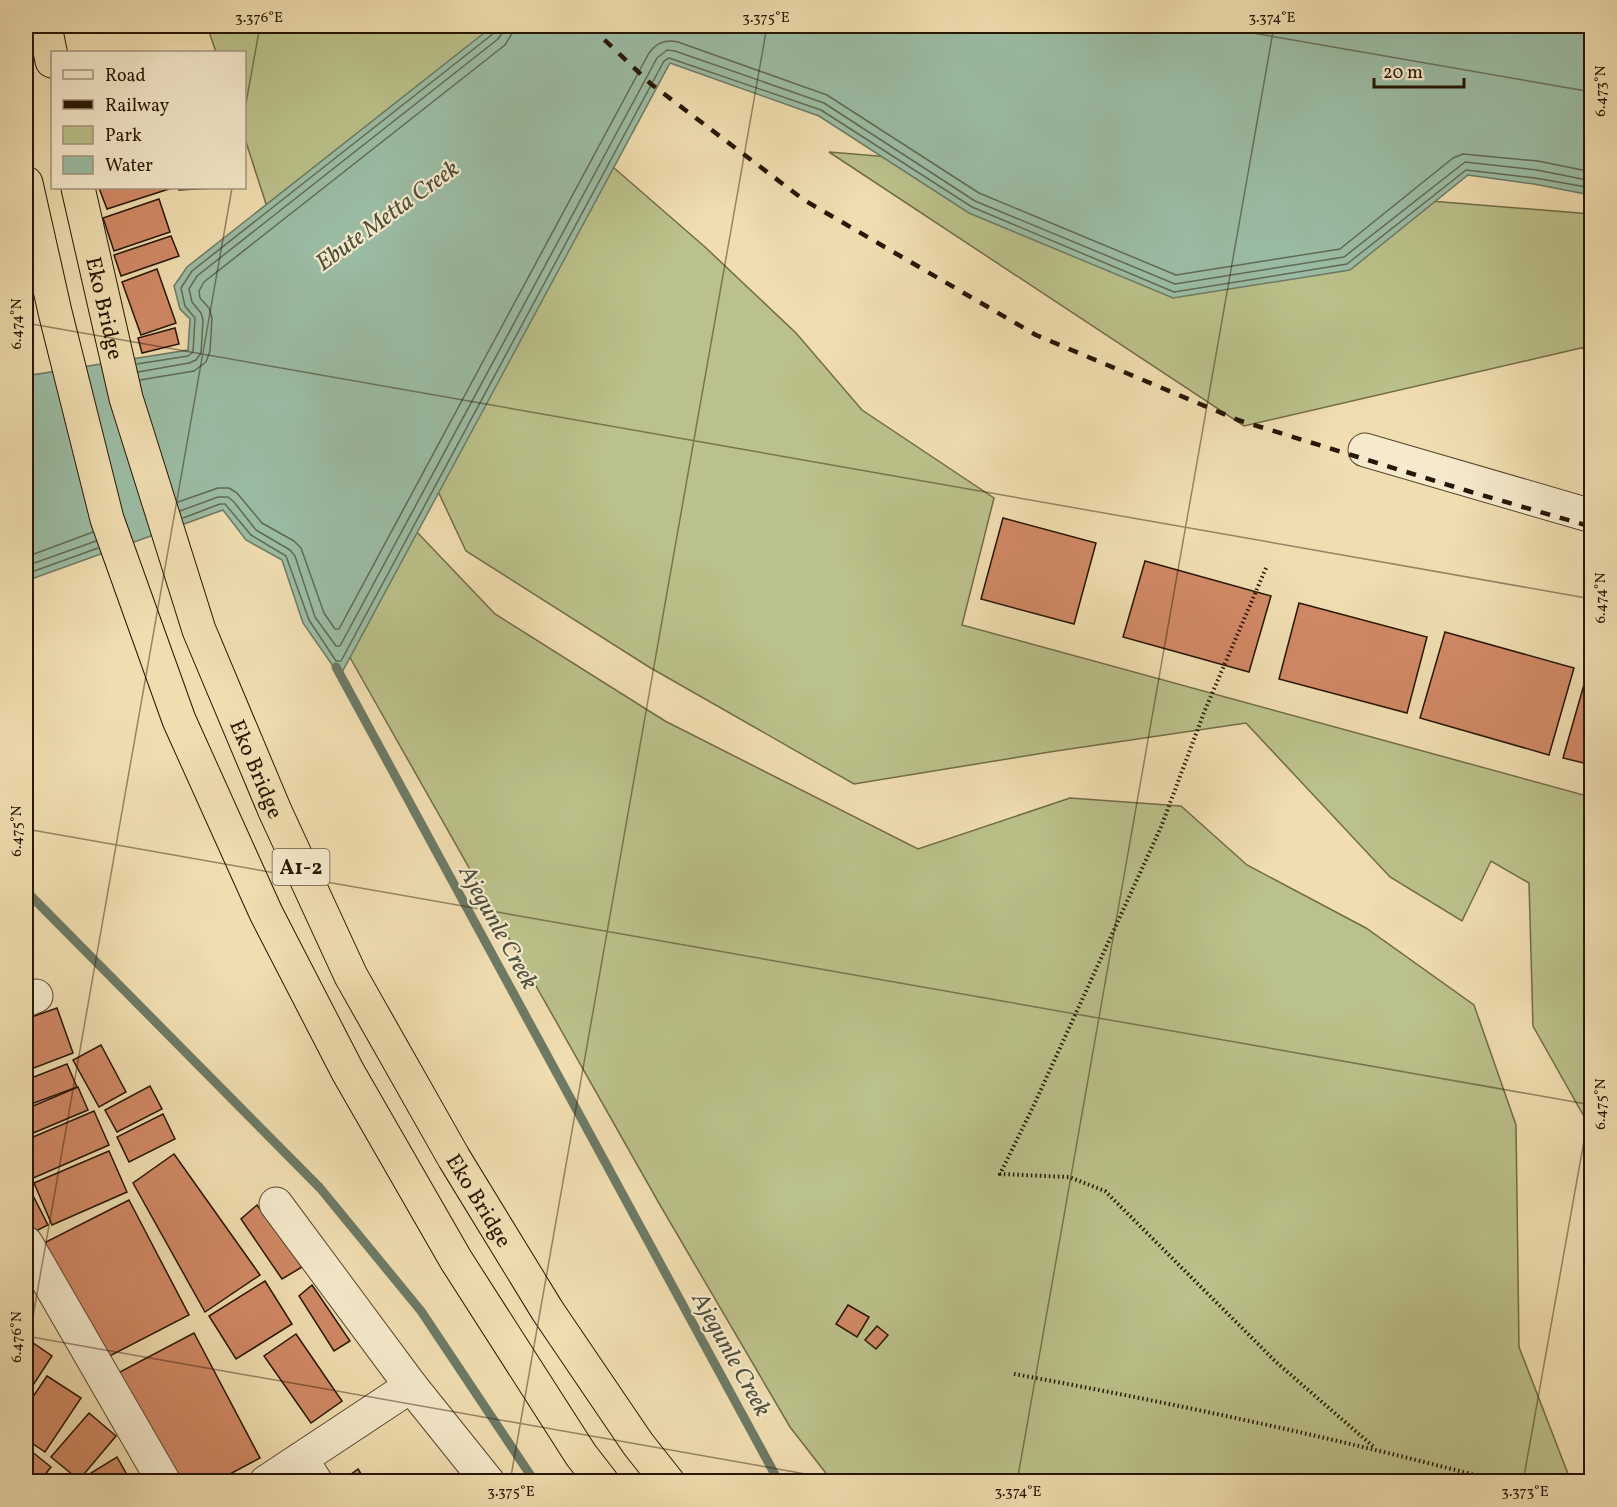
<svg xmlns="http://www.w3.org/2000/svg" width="1617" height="1507" font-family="Vollkorn,serif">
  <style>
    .green { fill: #bbc18a; stroke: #716c47; stroke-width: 1.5 }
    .water { fill: #9bbda5; stroke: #6d7a65; stroke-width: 1.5 }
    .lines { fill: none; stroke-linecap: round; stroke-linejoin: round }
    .shore { stroke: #616a54; stroke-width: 1.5 }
    .stream { stroke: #6d7a65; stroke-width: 9 }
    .building { fill: #d18965; stroke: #271604; stroke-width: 1.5 }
    .minor-casing { stroke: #59482f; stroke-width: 35 }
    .highway-casing { stroke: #271604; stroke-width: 35 }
    .path { stroke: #271604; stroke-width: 4; stroke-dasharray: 1.5 3; stroke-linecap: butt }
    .minor { stroke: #f5eacc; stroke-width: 33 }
    .highway { stroke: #f0deb0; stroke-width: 33 }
    .rail { stroke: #271604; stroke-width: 4.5; stroke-dasharray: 10 10; stroke-linecap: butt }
    .ticks { fill: none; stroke: #271604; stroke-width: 1.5; stroke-opacity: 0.45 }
    .labels { text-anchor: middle; stroke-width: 4.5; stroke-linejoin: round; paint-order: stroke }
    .shield { fill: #f5eacc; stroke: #655640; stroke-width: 1.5 }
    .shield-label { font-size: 21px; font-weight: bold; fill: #271604 }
    .street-label { font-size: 22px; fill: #271604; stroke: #f5eacc }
    .water-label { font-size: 24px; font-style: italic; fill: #50503c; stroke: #f5eacc }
    .neatline { fill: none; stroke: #271604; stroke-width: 2 }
    .ticks-label { font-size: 15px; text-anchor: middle; fill: #271604 }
  </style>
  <rect width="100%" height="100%" fill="#f0deb0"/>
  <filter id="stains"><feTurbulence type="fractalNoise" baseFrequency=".00333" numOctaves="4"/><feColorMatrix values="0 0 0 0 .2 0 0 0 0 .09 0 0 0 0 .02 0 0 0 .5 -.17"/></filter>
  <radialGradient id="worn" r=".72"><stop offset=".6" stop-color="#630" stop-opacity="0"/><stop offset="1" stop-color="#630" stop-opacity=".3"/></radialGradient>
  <!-- green -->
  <g class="green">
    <path d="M207,26h320l-260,181 -22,-68 -1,-87h-28z"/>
    <path d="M829,152l762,62v135l-10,-1 -337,78z"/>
    <path d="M598,154l107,93 91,86 66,77 132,88 -32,127 629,172v332l-58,-103 -4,-143 -38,-22 -29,60 -72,-44 -144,-154 -190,28 -202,33 -205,-117 -183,-116 -31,-66z"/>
    <path d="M394,508l101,106 170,107 253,128 152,-51 111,8 66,59 119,63 108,77 42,120 3,222 51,132 -1,2h-737l-42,-54 -130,-222 -312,-551z"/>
  </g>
  <!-- water -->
  <path class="water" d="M493,26h1098v169l-57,-11 -66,-9 -118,95 -177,28 -204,-85 -150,-97 -149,-53 -330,613 -37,-53 -21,-63 -36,-20 -23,-30 -197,71v-205l162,-26 2,-31 -10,-10 -6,-23 13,-19z"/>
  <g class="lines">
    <!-- shore -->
    <g class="shore">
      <path d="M137,364l51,-8 5,-4 2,-34 -10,-12 -4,-18 11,-17 302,-238 2,-7"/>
      <path d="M138,372l51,-9 7,-3 5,-7 2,-33 -2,-7 -9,-11 -3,-13 8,-13 301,-237 5,-7 1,-6"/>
      <path d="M140,380l54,-9 12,-9 4,-11 2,-33 -3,-10 -9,-10 -1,-7 5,-9 301,-237 6,-10 2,-9"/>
      <path d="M178,502l40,-14h11l8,5 25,30 32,18 7,7 23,65 11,16h4l310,-576c7,-10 17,-14 29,-11l149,53 152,98 197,82 164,-26 113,-91 10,-4 75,7 54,11"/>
      <path d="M180,511l38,-14h10l6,5 22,28 34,20 5,6 20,61 21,29h4l317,-588 10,-8 8,1 149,52 151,98 200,83 169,-27 121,-95 72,8 55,11"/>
      <path d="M183,518l37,-14h5l26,31 35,21 23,64 27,41h5l323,-600 5,-3 152,52 151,97 202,85 173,-28 119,-94 69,8 57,10"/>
      <path d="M26,557l67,-25"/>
      <path d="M26,566l70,-25"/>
      <path d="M26,574l72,-26"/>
    </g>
    <!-- stream -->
    <g class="stream">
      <path d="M336,667l443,815"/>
      <path d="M26,891l294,297 101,123 114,171"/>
    </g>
  </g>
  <!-- building -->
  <g class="building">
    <path d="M99,188h73l-65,21z"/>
    <path d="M179,188h34l-34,2z"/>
    <path d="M159,199l11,33 -56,19 -11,-33z"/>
    <path d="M171,236l8,20 -58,20 -7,-21z"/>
    <path d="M157,269l19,54 -35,12 -19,-53z"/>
    <path d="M175,328l4,16 -37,9 -4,-15z"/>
    <path d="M1003,518l93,25 -22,81 -93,-25z"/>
    <path d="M1145,561l126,35 -22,76 -126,-35z"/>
    <path d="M1299,603l128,34 -20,76 -128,-34z"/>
    <path d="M1445,632l129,36 -25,87 -129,-37z"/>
    <path d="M1589,667l3,1v97l-29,-7z"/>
    <path d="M57,1008l16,45 -47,18v-52z"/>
    <path d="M101,1045l25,47 -27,15 -26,-47z"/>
    <path d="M67,1064l10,23 -51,19v-26z"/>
    <path d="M150,1086l12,23 -45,23 -12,-22z"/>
    <path d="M78,1087l10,23 -62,26v-27z"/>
    <path d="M94,1111l15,34 -78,34 -5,-12v-27z"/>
    <path d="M163,1114l12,25 -46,23 -12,-25z"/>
    <path d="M109,1151l18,41 -75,33 -18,-42z"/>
    <path d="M174,1154l86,121 -55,37 -72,-129z"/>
    <path d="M26,1182l22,43 -22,11z"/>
    <path d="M129,1200l60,115 -89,46 -60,-116z"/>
    <path d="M257,1205l45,62 -20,12 -41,-60z"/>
    <path d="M265,1281l27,43 -56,35 -27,-43z"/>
    <path d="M312,1285l38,56 -16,10 -35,-55z"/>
    <path d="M848,1305l21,12 -12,20 -21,-13z"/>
    <path d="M877,1326l11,9 -12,14 -11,-9z"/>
    <path d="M194,1333l66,125 -45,24h-43l-56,-108z"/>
    <path d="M296,1334l46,67 -31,22 -47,-67z"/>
    <path d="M26,1338l26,18 -26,40z"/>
    <path d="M47,1376l34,22 -36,54 -19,-13v-32z"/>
    <path d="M89,1413l27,23 -37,44 -28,-23z"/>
    <path d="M26,1447l25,20 -12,15h-3l-10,-9z"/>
    <path d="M117,1457l14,25h-35l-5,-9z"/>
    <path d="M358,1469l8,13h-17l-3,-4z"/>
    <path d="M435,1474l5,8h-18z"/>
  </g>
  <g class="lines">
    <defs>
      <g id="minor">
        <path d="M1365,450l227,66"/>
        <path d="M26,1000l10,-4"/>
        <path d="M276,1204l135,182"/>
        <path d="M26,1243l138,239"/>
        <path d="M301,1459l15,23"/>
        <path d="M266,1482l145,-96 77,96"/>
      </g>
      <g id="highway">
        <path d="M45,26l7,35"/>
        <path d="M26,183l29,129 52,207 72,201 87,193 82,159 108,188 125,195 21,27"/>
        <path id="s1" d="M78,188l48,210 73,232 76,181 76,165 103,182 93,152 91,134 30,38"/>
      </g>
    </defs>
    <!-- minor casing -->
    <use href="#minor" class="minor-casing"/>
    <!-- highway casing -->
    <use href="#highway" class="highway-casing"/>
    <!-- path -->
    <g class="path">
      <path d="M1266,568l-61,142 -44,117 -128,280 -33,67 69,3 36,14 171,171 99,86"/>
      <path d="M1014,1374c164,30 327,65 487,108"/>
    </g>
    <!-- minor -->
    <use href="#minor" class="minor"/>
    <!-- highway -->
    <use href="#highway" class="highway"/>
    <!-- rail -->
    <path class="rail" d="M590,26l61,58 153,116 232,135 202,85 230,71 124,36"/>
  </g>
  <!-- ticks -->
  <path class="ticks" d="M1213,26l379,66M244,114l16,-88M26,323l1566,276M26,829l1566,276M26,1336l825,146M26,1356l206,-1168M510,1482l257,-1456M1017,1482l257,-1456M1523,1482l69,-386"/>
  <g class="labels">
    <!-- shield labels -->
    <rect class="shield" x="272.5" y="849" width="57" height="36" rx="4.5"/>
    <g class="shield-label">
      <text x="301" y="874">A1-2</text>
    </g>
    <!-- street labels -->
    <g class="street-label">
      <text dy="8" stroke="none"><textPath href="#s1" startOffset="123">Eko Bridge</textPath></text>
      <text dy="8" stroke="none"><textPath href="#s1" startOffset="609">Eko Bridge</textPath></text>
      <text dy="8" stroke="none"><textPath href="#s1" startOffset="1095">Eko Bridge</textPath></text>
    </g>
    <!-- water labels -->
    <g class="water-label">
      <text transform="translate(387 215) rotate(-36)" y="8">Ebute Metta Creek</text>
      <text transform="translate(499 927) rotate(61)" y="8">Ajegunle Creek</text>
      <text transform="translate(732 1354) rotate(61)" y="8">Ajegunle Creek</text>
    </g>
  </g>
  <!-- margin -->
  <rect width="1617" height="1507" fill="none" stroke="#f0deb0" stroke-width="66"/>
  <!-- legend -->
  <rect x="51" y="51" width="195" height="138" fill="#f5eacc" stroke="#a3957c" stroke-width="1.5"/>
  <rect x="63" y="70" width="30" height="9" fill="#f5eacc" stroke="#a3957c" stroke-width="1.5"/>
  <text x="105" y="81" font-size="18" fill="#271604">Road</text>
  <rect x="63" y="100" width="30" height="9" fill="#271604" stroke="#a3957c" stroke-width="1.5"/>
  <text x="105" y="111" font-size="18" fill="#271604">Railway</text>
  <rect x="63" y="126" width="30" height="18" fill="#bbc18a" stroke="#a3957c" stroke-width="1.5"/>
  <text x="105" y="141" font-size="18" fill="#271604">Park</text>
  <rect x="63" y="156" width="30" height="18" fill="#9bbda5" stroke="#a3957c" stroke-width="1.5"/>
  <text x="105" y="171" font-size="18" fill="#271604">Water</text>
  <!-- scale -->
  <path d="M1374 78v9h90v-9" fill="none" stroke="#271604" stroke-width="3"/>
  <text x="1383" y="78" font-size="18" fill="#271604" stroke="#f5eacc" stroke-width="4.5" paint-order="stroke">20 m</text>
  <rect x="33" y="33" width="1551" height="1441" class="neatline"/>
  <g class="ticks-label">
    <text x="259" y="22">3.376°E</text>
    <text x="766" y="22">3.375°E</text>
    <text x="1272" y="22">3.374°E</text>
    <text transform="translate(1600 91) rotate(-90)" y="5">6.473°N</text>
    <text transform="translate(16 324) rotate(-90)" y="5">6.474°N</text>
    <text transform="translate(1600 598) rotate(-90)" y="5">6.474°N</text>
    <text transform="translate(16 831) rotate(-90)" y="5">6.475°N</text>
    <text transform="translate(1600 1104) rotate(-90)" y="5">6.475°N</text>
    <text transform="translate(16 1337) rotate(-90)" y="5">6.476°N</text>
    <text x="511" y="1496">3.375°E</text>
    <text x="1018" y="1496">3.374°E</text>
    <text x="1525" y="1496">3.373°E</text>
  </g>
  <rect width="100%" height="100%" filter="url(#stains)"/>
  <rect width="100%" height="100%" fill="url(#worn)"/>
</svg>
